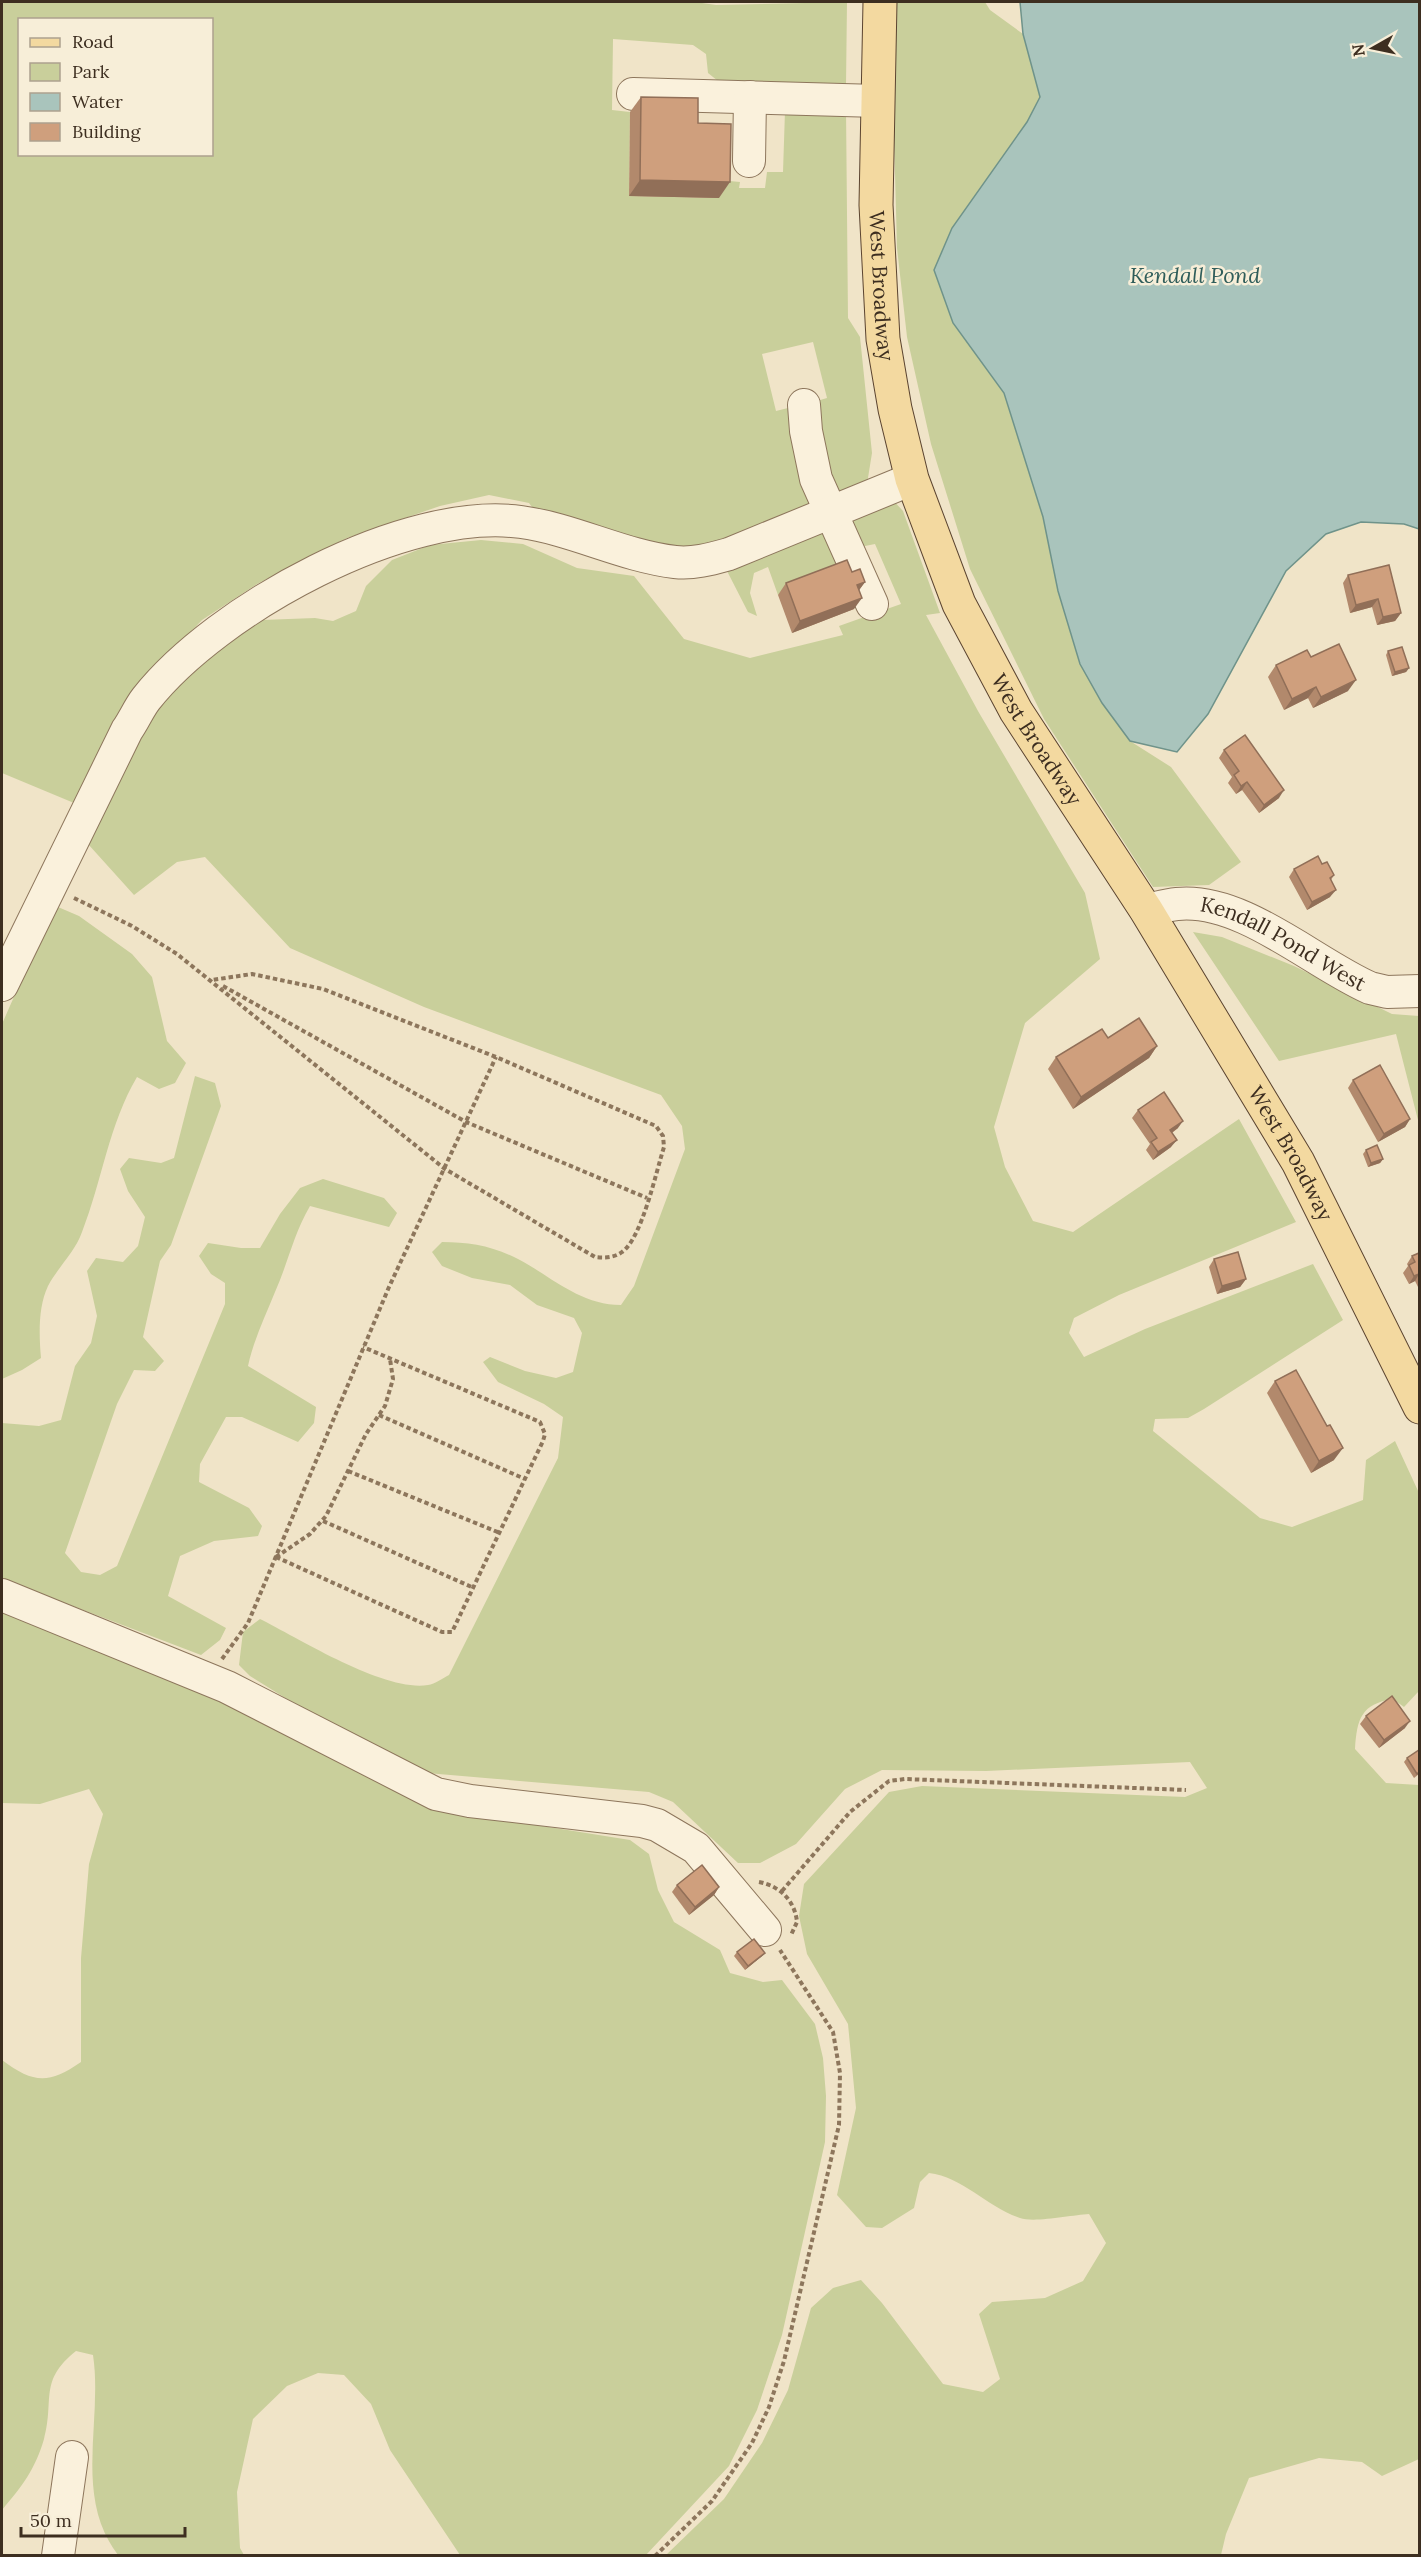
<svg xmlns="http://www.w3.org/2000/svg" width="1421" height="2557" font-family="Lora,serif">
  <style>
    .green { fill: #c9cf9b; fill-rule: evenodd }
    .water { fill: #a9c4bc; stroke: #6f938a; stroke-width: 1.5 }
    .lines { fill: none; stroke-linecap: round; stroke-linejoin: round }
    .minor-casing { stroke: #8d765c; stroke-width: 34 }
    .major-casing { stroke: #5b4430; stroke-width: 35 }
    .path { stroke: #8d765c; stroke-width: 4; stroke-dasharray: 4.5 3; stroke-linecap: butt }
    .minor { stroke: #faf1dc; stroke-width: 32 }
    .major { stroke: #f3d9a0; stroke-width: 33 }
    .wall { fill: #b2896c }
    .shaded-wall { fill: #916f58 }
    .building { fill: #cf9f7d; stroke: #916f58; stroke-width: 1.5 }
    .labels { text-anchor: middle; stroke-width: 5; stroke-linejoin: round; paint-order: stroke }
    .street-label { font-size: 21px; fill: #3d2e20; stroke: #f7eed8 }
    .water-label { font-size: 22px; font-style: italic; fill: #2f5d5a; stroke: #f7eed8 }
  </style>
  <rect width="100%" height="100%" fill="#f0e4c8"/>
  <!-- green -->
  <g class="green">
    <path d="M2,2h693l21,3 131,-3 -1,83 -128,-4 -10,-8 -2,-19 -13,-9 -80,-6 -1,71 18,2 -1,84 90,2v-18l21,2 -1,6h26l2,-16h16l2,-61 61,-2 2,209 12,19 12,116 -5,31 -29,15 -28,-96 17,-5 -14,-56 -51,12 14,57 24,-6 10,94 -2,9 -114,43 -150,-28 -15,-20 -40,-8 -49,11 -93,32 -90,46 -55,36 -51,54 -77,129 -72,-30zM20,20h192v134h-192z"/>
    <path d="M894,2h91l5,8 33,24 18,62 -14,26 -74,201 51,70 39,124 15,74 22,73 22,39 28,38 41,26 70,95 -32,23 -56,2 -109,-168 -74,-150 -39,-125 -24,-107 -10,-89 -5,-188z"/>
    <path d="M890,497l13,14 37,102 -14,2 52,96 107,182 15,66 -75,64 -31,104 11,40 28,54 40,11 166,-113 57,103 -177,73 -45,23 -5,15 15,24 61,-28 168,-65 30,56 -139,89 -16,9 -33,1 -2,12 107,87 32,9 71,-27 3,-40 29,-19 24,52v198l-15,16 -11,-8c-32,5 -36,20 -38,50l31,34 33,2v674l-37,17 -20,-14 -43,-4 -70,20 -23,56 -5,21h-555l58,-56 38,-56 26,-53 23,-82 22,-20 28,-8 21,23 61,81 40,8 17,-13 -21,-65 13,-12 53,-4 38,-17 23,-38 -17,-29c-17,1 -55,9 -69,4 -33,-11 -57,-41 -91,-45l-9,9 -6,26 -32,20 -16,-1 -29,-32 19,-87 -8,-84 -41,-70 -8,-38 5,-32 85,-92 33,-6 263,11 22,-9 -17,-26 -204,9 -104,-1 -37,19 -49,55 -36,19h-22l-65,-61 -24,-10 -222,-19 -95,-46 -82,-51 -11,-11 4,-33 17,-13c40,20 124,73 168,66 7,-1 15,-7 21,-10l109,-217 5,-41 -19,-13 -46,-22 -15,-20 7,-5 35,14 31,7 17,-6 9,-39 -8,-15 -37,-13 -27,-20 -38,-7 -30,-12 -10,-14 10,-10c27,0 51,4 76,17 34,18 62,46 103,46l13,-19 51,-137 -3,-23 -21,-31 -237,-88 -134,-59 -85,-91 -28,5 -43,33 -46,-51 40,-91 29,-46 38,-42 67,-45 53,-2 18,3 23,-10 10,-25 26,-26 38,-15 51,-5 42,4 54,24 57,8 50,63 66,19 93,-23 -4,-9 62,-22 -26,-60 -15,3 -14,-23z"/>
    <path d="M826,523l26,58 -13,-9 -61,23 -10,-28 -14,6 -4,20 7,23 -9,-4 -21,-41z"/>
    <path d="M58,907l21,9 53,38 20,23 15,64 19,22 -11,20 -16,6 -22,-12c-28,47 -35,104 -55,155 -7,20 -24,35 -34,54 -10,21 -9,49 -7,72l-19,12 -20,9v-355l48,-109z"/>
    <path d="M1193,932l29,5 72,29 98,48 27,2v108l-23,-90 -117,27z"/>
    <path d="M195,1076l20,7 6,23 -50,139 -11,16 -17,76 21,24 -9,10 -21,-1 -17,34 -52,149 16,19 19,3 17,-9 108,-262v-21l-14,-9 -12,-18 9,-13 33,5h19l20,-34 20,-26 23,-9 61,19 13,15 -8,14 -79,-21c-16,27 -22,57 -35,86 -10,25 -21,47 -27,74l68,41 -2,16 -16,19 -56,-25h-16l-26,47 -1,18 50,26 13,18 -4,10 -44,5 -34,15 -12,40 58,32 -6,12 -19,15 -199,-76v-156l37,3 22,-6 14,-54 16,-23 6,-27 -10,-45 9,-13 27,4 15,-16 7,-29 -17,-26 -8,-22 9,-11 32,5 13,-5z"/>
    <path d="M2,1608l203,83 255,122 170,27 19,14 9,36 16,32 46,28 10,23 33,9 19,-2 33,44 8,34 3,38 -1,46 -43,193 -25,75 -28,56 -83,89h-186l-70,-105 -19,-46 -27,-29 -26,-2 -31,13 -34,33 -16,73 3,56 4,7h-126c-45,-59 -15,-134 -25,-200l-17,-4c-38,30 -21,49 -32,88 -9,31 -22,47 -42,71v-450c31,23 46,25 79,2v-104l8,-94 14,-50 -14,-25 -49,15 -38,-1z"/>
  </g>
  <!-- water -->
  <path class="water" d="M1020,2h399v527l-15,-5 -43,-2 -35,12 -40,37 -78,143 -31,38 -47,-11 -28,-38 -22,-39 -22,-73 -15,-74 -39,-124 -51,-70 -19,-53 18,-42 75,-106 13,-25 -17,-63z"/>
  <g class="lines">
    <defs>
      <g id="minor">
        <path d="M633,94l245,7"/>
        <path d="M749,161l1,-64"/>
        <path d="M804,405l2,26 10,48 56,125"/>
        <path id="s1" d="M1146,910c10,-2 21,-5 31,-6 65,-7 136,59 193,84l17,4 33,-1"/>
        <path d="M2,985l125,-255c7,-10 12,-22 19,-31 71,-90 259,-193 375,-177 52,7 102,34 154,40 19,2 36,-3 54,-8l183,-75"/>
        <path d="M2,1595l225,92 209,107 34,7 172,20 15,4 39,23 69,82"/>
        <path d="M58,2556l14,-99"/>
      </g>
      <g id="major">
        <path id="s2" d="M880,2l-4,203 7,134 12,70 17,70 47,125 57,107 130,199 152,252 122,245"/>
      </g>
    </defs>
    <!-- minor casing -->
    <use href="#minor" class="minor-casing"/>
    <!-- major casing -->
    <use href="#major" class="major-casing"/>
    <!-- path -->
    <g class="path">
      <path d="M74,898l58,28 45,28 268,215 150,88c9,1 19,1 27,-5 20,-14 34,-80 42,-105l-1,-11 -7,-10 -160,-69 -173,-68 -71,-15 -40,6"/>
      <path d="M223,986l243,136 181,76"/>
      <path d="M379,1415l146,64"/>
      <path d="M348,1471l152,62"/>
      <path d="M323,1521l151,67"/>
      <path d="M276,1557l166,75h10l91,-191 2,-7 -5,-12 -177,-75"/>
      <path d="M276,1557l34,-23 16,-18 40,-82 19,-28 8,-27 -3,-20"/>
      <path d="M222,1659l26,-36 141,-336 107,-230"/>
      <path d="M759,1882c21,4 36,19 38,40l-6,13"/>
      <path d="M782,1891l68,-79 39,-31 16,-2 281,11"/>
      <path d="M655,2556l57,-55 40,-58 17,-36 15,-46 55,-236 1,-52 -7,-41 -53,-82"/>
    </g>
    <!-- minor -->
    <use href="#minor" class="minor"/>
    <!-- major -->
    <use href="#major" class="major"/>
  </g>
  <!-- wall -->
  <g class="wall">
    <path d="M641,97l57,26 21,75 -90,-2 1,-84z"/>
    <path d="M852,572l13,10 -6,8 -5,19 -62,24 -14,-38 8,-12z"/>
    <path d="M1348,575l53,38 -6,8 -18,4 -5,-18 -22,6 -7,-30z"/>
    <path d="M1388,651l21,17 -3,4 -14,4 -6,-21z"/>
    <path d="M1311,657l37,34 -35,17 -5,-10 -24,12 -16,-33 8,-12z"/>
    <path d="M1224,750l55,48 -20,15 -17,-23 -6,4 -8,-11 4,-6 -13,-19z"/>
    <path d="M1322,864l12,11 -3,5 -1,17 -23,13 -18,-33 5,-8z"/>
    <path d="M1157,1046l-8,12 -76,51 -25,-40 8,-12z"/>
    <path d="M1353,1080l57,39 -5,8 -27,15 -30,-54z"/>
    <path d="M1138,1110l40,18 -6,5 -1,14 -18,13 -7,-10 4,-6 -18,-26z"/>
    <path d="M1366,1150l17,9 -3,4 -12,4 -5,-13z"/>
    <path d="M1419,1253v36l-4,-8 -6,3 -6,-11 5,-7 -1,-2 5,-8z"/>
    <path d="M1214,1259l32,20 -6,8 -23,7 -8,-27z"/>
    <path d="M1275,1381l59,79 -23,13 -44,-80z"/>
    <path d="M1366,1716l39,12 -26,20 -19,-24z"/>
    <path d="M1407,1758l12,16 -5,4 -10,-16z"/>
    <path d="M677,1885l42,2 -5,8 -25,20 -17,-23z"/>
    <path d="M737,1952l28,1 -3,3 -17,14 -11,-14z"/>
  </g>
  <!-- shaded-wall -->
  <g class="shaded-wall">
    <path d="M640,180l90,2 -11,16 -90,-2z"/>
    <path d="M865,582l-8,11v-8z"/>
    <path d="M862,598l-8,11 -62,24 8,-12z"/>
    <path d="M1378,599l-6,8 -22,6 6,-8z"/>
    <path d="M1401,613l-6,8 -18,4 6,-8z"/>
    <path d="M1409,668l-3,4 -14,4 3,-4z"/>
    <path d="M1356,680l-8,11 -35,17 8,-11z"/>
    <path d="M1316,687l-8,11 -24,12 8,-11z"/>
    <path d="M1247,782l-5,8 -6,4 5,-8z"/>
    <path d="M1284,790l-5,8 -20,15 5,-8z"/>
    <path d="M1336,890l-6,7 -23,13 5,-8z"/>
    <path d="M1157,1046l-8,12 -76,51 8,-12z"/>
    <path d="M1410,1119l-5,8 -27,15 6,-8z"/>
    <path d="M1183,1121l-5,7 -14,10 6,-8z"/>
    <path d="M1177,1140l-6,7 -18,13 5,-8z"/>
    <path d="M1383,1159l-3,4 -12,4 3,-4z"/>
    <path d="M1419,1274l-4,7 -6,3 5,-8z"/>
    <path d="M1246,1279l-6,8 -23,7 5,-8z"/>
    <path d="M1343,1448l-9,12 -23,13 8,-12z"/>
    <path d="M1410,1721l-5,7 -26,20 5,-8z"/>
    <path d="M719,1887l-5,8 -25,20 6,-8z"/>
    <path d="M765,1953l-3,3 -17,14 3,-4z"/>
  </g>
  <!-- building -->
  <g class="building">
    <path d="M641,97l57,1v25l33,1 -1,58 -90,-2z"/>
    <path d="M847,560l5,12 8,-3 5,13 -8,3 5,13 -62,23 -14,-38z"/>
    <path d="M1389,565l12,48 -18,4 -5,-18 -22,6 -8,-30z"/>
    <path d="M1339,644l17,36 -35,17 -5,-10 -24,12 -16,-34 31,-15 4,7z"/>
    <path d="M1402,647l7,21 -14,4 -7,-21z"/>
    <path d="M1245,735l39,55 -20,15 -17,-23 -6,4 -7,-11 5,-4 -15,-21z"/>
    <path d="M1318,856l4,8 5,-2 7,13 -4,3 6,12 -24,12 -18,-33z"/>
    <path d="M1139,1018l18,28 -76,51 -25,-40 46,-28 6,9z"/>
    <path d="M1380,1065l30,54 -26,15 -31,-54z"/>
    <path d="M1164,1092l19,29 -13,9 7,10 -19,12 -7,-10 6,-4 -19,-28z"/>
    <path d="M1377,1145l6,14 -12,4 -5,-13z"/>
    <path d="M1238,1252l8,27 -24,7 -8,-27z"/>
    <path d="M1419,1253v21l-5,2 -5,-11 6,-3 -3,-6z"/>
    <path d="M1296,1370l31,56 3,-1 13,23 -24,13 -44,-80z"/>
    <path d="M1392,1696l18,25 -26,19 -18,-24z"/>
    <path d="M1419,1750v22l-2,2 -10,-16z"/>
    <path d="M702,1865l17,22 -24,20 -18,-22z"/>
    <path d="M754,1939l11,14 -17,13 -11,-14z"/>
  </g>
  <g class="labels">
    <!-- street labels -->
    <g class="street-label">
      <text dy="7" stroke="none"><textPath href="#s2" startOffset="284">West Broadway</textPath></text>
      <text dy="7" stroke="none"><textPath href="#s2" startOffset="770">West Broadway</textPath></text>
      <text dy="7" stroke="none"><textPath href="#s1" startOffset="147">Kendall Pond West</textPath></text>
      <text dy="7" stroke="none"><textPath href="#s2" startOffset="1256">West Broadway</textPath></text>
    </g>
    <!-- water labels -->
    <g class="water-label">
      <text x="1195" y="283">Kendall Pond</text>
    </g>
  </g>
  <!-- border -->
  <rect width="1421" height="2557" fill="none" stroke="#3d2e20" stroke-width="6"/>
  <!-- legend -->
  <rect x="18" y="18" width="195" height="138" fill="#f7eed8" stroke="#ada18e" stroke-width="1.5"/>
  <rect x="30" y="38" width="30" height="9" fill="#f3d9a0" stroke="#ada18e" stroke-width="1.5"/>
  <text x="72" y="48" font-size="18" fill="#3d2e20">Road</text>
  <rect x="30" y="63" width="30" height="18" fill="#c9cf9b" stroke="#ada18e" stroke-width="1.5"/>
  <text x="72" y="78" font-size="18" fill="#3d2e20">Park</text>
  <rect x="30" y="93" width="30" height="18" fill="#a9c4bc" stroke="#ada18e" stroke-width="1.5"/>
  <text x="72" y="108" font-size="18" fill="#3d2e20">Water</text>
  <rect x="30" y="123" width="30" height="18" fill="#cf9f7d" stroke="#ada18e" stroke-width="1.5"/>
  <text x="72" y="138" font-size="18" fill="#3d2e20">Building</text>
  <!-- north arrow -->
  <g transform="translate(1373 48) rotate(261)" stroke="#f7eed8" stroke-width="4.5" paint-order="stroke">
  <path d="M0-4.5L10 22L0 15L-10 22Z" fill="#3d2e20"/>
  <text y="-9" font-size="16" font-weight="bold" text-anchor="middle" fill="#3d2e20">N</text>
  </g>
  <!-- scale -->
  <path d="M21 2527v9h164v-9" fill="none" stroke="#3d2e20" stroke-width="3"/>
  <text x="30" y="2527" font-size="18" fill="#3d2e20" stroke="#f7eed8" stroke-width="4.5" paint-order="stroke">50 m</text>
</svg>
